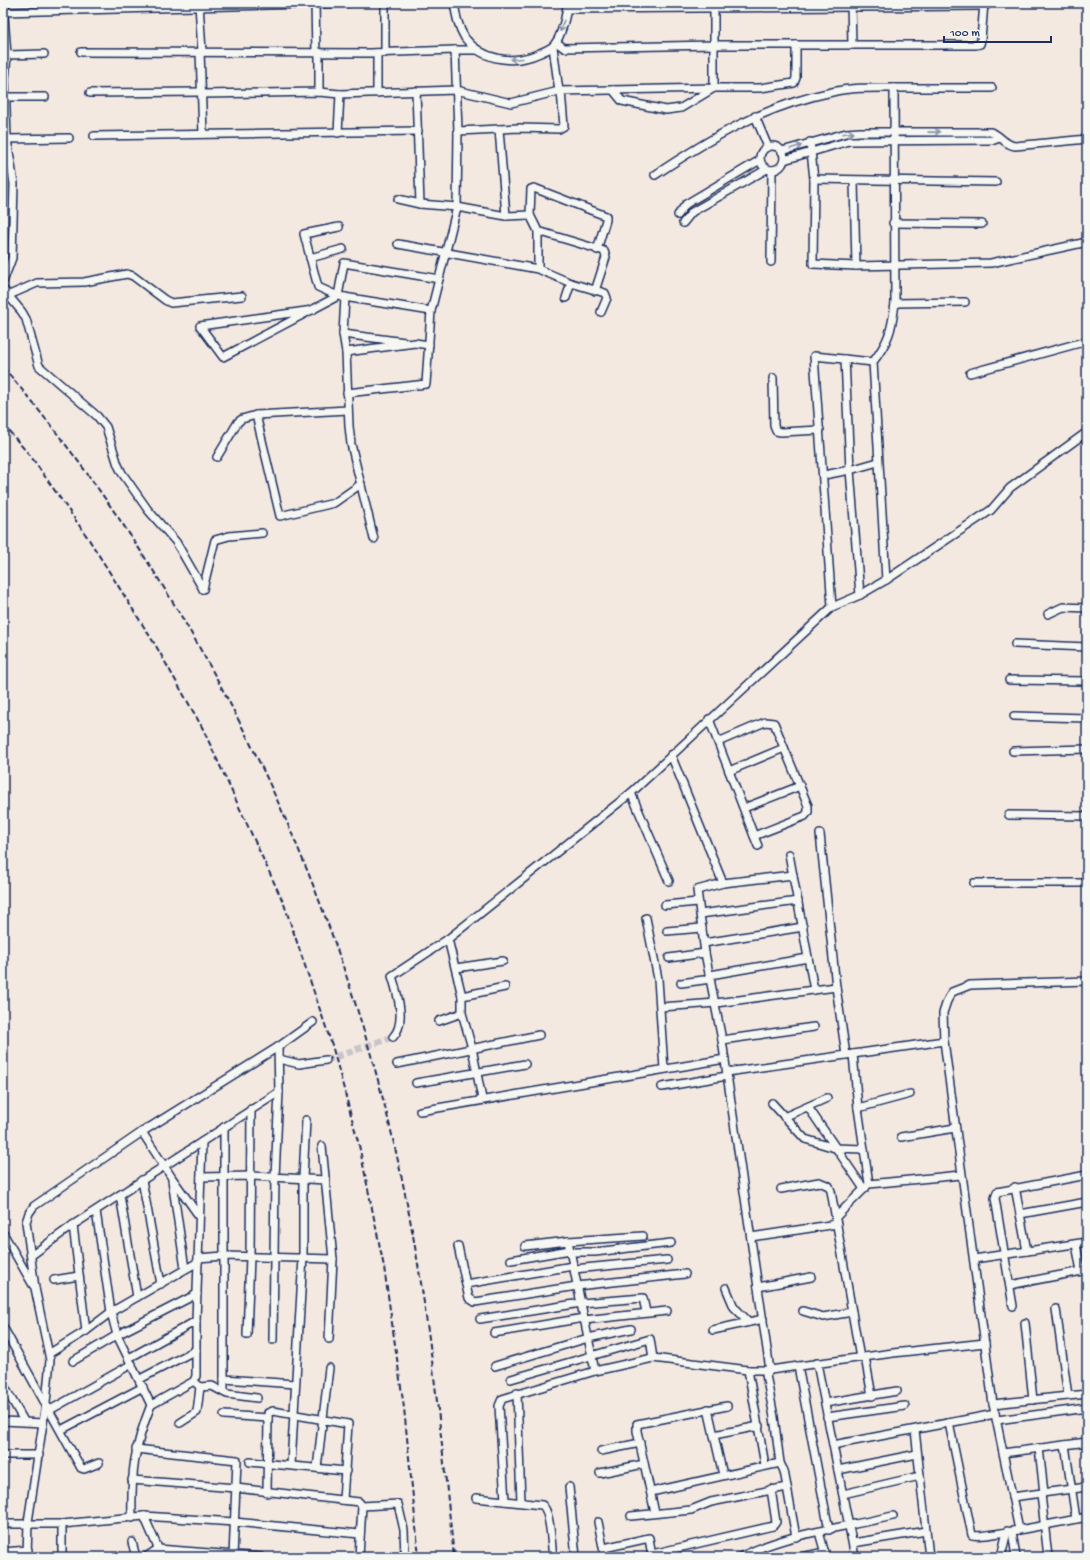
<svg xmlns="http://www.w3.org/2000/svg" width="1090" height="1560" font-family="'Gochi Hand',sans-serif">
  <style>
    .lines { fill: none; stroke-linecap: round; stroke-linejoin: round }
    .street-tunnel { stroke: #c9c4c7; stroke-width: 7; stroke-dasharray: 7 3.5; stroke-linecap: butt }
    .street-casing { stroke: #1b2f5e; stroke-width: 10 }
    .street { stroke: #f6f6f2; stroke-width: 7 }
    .rail { stroke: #1b2f5e; stroke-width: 2; stroke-dasharray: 6 3; stroke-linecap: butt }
    .oneway { stroke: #8892a8 }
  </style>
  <rect width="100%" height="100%" fill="#f4e9e1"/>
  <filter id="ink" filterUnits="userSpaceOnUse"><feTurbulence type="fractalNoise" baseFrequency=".025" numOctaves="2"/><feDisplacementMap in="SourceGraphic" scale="8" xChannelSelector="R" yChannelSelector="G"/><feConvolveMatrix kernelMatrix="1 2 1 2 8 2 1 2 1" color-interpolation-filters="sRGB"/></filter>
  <g filter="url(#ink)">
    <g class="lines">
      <!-- street-tunnel -->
      <path class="street-tunnel" d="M326,1060l67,-23"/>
      <defs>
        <g id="street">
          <path d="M315,3l1,49"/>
          <path d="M454,3c2,12 4,24 11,35 18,23 49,27 75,15 4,-2 10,-4 13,-7 8,-7 14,-33 14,-43"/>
          <path d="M851,3l1,42"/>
          <path d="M199,4l3,48"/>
          <path d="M567,9l417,-3 7,-3"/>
          <path d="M3,12l346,-9"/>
          <path d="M556,42l8,6 151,-3h261l4,-1 1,-4 3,-37"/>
          <path d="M553,47l6,44"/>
          <path d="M81,52l289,1 85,-3h23"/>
          <path d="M200,52l3,82"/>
          <path d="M319,52v40"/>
          <path d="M377,53v40"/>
          <path d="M385,53v-50"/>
          <path d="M7,55l37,-1"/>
          <path d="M613,90l9,11 44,9 15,-2 33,-20h46l34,-5 2,-5v-33"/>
          <path d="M416,91l4,113"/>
          <path d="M90,93l111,-1"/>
          <path d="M203,94l116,-2 21,2 116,-4 55,13 48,-12 155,-3v-85"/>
          <path d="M6,97h39"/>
          <path d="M755,116l13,31"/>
          <path d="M499,129l7,87"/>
          <path d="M458,131l61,-3 40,1 5,-3 -3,-35"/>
          <path d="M338,133l2,-39"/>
          <path d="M94,136l324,-5"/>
          <path d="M7,139l62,-1"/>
          <path d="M810,142l4,37 -1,85 43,2 135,-3 96,-21"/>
          <circle cx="772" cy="158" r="12"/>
          <path d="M782,151l64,-18 14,-1h130c10,2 14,13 25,14l72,-7"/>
          <path d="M784,160l65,-19 145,-1 5,-2"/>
          <path d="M655,175c57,-38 109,-69 177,-83 22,-5 44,-4 66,-4 32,0 63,0 94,0"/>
          <path d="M814,179l182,3"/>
          <path d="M854,181l2,85"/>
          <path d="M398,199l22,5 37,3 49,9 24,-1"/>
          <path d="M678,215l8,-11 74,-44"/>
          <path d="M683,223l9,-11 75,-43"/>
          <path d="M893,223l89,1"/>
          <path d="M339,227l-35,7 14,53 20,9 93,15"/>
          <path d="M538,231l66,20 2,6 -11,34"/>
          <path d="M398,244l140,25 33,14 34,10 2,5 -6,14"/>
          <path d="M310,258l33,-9"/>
          <path d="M771,262l1,-92"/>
          <path d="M538,269v-38l-8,-16 1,-26 3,-1 72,28v4l-9,30"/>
          <path d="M3,282l9,-24 2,-74 -7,-45 -2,-60 2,-24 -4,-52"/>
          <path d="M3,289l19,23 4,7 13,47 58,50 9,11 12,38 4,8 26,37 28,32 27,47"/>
          <path d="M7,296l30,-13 47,-1 43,-8 6,2 32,24 6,3 71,-7"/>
          <path d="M345,297l-2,37 3,18 3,74 2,18 23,95"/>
          <path d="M566,298l5,-15"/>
          <path d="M895,303l70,-1"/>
          <path d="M313,310l-113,16 23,31 115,-61 6,-33 95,16"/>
          <path d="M343,334l62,8"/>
          <path d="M346,352l69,-9 14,2"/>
          <path d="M845,359l5,111 10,125"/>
          <path d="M970,373l117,-32"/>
          <path d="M773,378l1,48 2,5 5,1 39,-2"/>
          <path d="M347,393l79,-9 5,-73 26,-104 1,-76 -3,-81"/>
          <path d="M256,415l24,101 54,-13 27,-19"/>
          <path d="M217,457l21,-35 4,-3 14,-4 92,-5"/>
          <path d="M824,475l26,-5 28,-8"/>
          <path d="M886,580l-13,-218c16,-21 19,-33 22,-59l-1,-215"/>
          <path d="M203,589l12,-49 14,-4 33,-3"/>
          <path d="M832,607l-18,-251 59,6"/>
          <path d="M1048,614l15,-7 24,1"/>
          <path d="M1015,644l72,3"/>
          <path d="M1009,680l78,1"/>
          <path d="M1014,716l73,2"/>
          <path d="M709,719l45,117 51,-20 3,-4v-6l-34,-83 -9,-1 -47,20"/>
          <path d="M1013,751l74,-2"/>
          <path d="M671,755l52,128"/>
          <path d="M729,771l55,-23"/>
          <path d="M631,793l38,88"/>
          <path d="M744,808l56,-22"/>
          <path d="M1009,815l78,1"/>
          <path d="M820,834l16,153 10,68"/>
          <path d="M754,836l4,10"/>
          <path d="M789,854l25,136"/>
          <path d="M974,883h113"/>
          <path d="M665,905l33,-3"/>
          <path d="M700,914l98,-13"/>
          <path d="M646,918l12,61 6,90"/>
          <path d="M667,931l35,-3"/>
          <path d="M448,939l14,57v17l10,35 10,51"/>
          <path d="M704,943l99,-16"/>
          <path d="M669,958l36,-5"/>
          <path d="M456,968l47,-7"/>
          <path d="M710,975l98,-17"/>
          <path d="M681,983l30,-4"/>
          <path d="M462,996l43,-9"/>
          <path d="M661,1007l55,-4 120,-16"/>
          <path d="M439,1021l23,-8"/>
          <path d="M393,1037c14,-14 4,-45 -1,-61l56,-37 183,-146 201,-186 28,-12 26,-15 105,-70 19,-22 77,-56"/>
          <path d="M722,1040l92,-13"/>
          <path d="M853,1054l5,54 11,76 92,-9"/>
          <path d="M279,1059l20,5 27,-4"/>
          <path d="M397,1064l142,-29"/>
          <path d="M727,1072l217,-31"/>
          <path d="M416,1083l109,-19"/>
          <path d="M662,1087l65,-11"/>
          <path d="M772,1103l33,36 30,9 29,1"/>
          <path d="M808,1107l56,82"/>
          <path d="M858,1108l52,-14"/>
          <path d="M420,1111l305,-52"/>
          <path d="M784,1117l43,-19"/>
          <path d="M224,1127v265"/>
          <path d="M142,1132l30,46 27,38"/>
          <path d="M901,1137l54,-9"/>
          <path d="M322,1146l11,113 -4,80"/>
          <path d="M201,1177l51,-1 74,4"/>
          <path d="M142,1180l19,104"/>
          <path d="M172,1180l13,89"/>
          <path d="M1015,1187l12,64"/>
          <path d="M781,1189l38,-7 10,4 2,5 29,167"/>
          <path d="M120,1195l17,102"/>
          <path d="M96,1211l15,101 6,23 34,70c-17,42 -20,68 -19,113"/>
          <path d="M1020,1214l67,-12"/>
          <path d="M836,1217l30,-30"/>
          <path d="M73,1225l13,106"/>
          <path d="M3,1233l30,52"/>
          <path d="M751,1237l86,-13"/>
          <path d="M568,1241l27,130"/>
          <path d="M1076,1244l5,27"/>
          <path d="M458,1246l10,48 1,4 6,4 102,-16 108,-12"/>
          <path d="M525,1246l43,-5 75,-5"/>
          <path d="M570,1252h25l76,-9"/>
          <path d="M32,1255l41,-30 206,-133"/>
          <path d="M198,1258l26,-2 109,3"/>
          <path d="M974,1259l113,-17"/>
          <path d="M511,1260l59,-10"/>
          <path d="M574,1269l93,-9"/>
          <path d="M54,1280l25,-4"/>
          <path d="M466,1284l107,-18"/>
          <path d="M1010,1285l77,-15"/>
          <path d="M758,1287l53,-10"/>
          <path d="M726,1288l8,19 15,15"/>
          <path d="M1013,1306l-18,-108 2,-6 90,-17"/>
          <path d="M1056,1309l12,87"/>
          <path d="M803,1311l20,6 29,-5"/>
          <path d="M480,1319l101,-16 62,-5 3,14"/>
          <path d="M584,1320l83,-9"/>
          <path d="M1025,1323l8,77"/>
          <path d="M3,1327l78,141 3,1 15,-6"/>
          <path d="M713,1330l50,-11"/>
          <path d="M494,1333l90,-15"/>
          <path d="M247,1335l3,-78 1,-148"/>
          <path d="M273,1340l2,-163 4,-85 -1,-45"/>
          <path d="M50,1353l36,-22 25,-19 87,-50"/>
          <path d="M865,1357l7,39"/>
          <path d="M129,1358l67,-37"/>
          <path d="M73,1361l44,-26 80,-41"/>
          <path d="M817,1363l38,194"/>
          <path d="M495,1366l93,-28 43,-9"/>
          <path d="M798,1366l31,164"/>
          <path d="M748,1370l17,95"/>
          <path d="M140,1379l56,-29"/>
          <path d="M224,1379l71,5"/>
          <path d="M511,1379l139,-40 3,19"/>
          <path d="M194,1381l2,-5v-55l6,-179"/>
          <path d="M3,1384l21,37"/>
          <path d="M517,1393l4,109"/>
          <path d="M825,1403l72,-12"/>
          <path d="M993,1404l94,-10"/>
          <path d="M151,1405l43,-24 6,6 12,-1 15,8 30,4"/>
          <path d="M708,1409l15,66"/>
          <path d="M50,1410l82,-46"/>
          <path d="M224,1415l44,3"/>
          <path d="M827,1417l78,-11"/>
          <path d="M997,1420l90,-12"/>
          <path d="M3,1421l40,2"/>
          <path d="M180,1423l17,-11 3,-25"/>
          <path d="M949,1423l23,112c9,4 98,-15 115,-18"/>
          <path d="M61,1430l82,-43"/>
          <path d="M915,1430l14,127"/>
          <path d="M714,1435l45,-9"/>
          <path d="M833,1445l162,-31"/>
          <path d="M1065,1445l11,74"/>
          <path d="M1039,1448l5,45"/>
          <path d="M136,1449l101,11 -4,97"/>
          <path d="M601,1451l39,-8"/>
          <path d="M1003,1453l84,-11"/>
          <path d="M3,1455h36"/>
          <path d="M250,1462l96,9"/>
          <path d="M291,1465l12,-208v-79l3,-58"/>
          <path d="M317,1468l12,-100"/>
          <path d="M838,1470l79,-16"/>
          <path d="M600,1473l44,-9"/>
          <path d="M132,1480l104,8 123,14 3,4 -3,51"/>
          <path d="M569,1487l7,70"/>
          <path d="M787,1487l-3,-16 -4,-8 -6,-46 -8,-42 4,-5 -48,-330 -17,-87 -8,-63 26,-7 70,-8"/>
          <path d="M651,1492l129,-29"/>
          <path d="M267,1493l1,-75v-5l5,-2 75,13 -5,76"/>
          <path d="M843,1494l77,-18"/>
          <path d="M1041,1494l7,63"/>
          <path d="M1012,1497l75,-10"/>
          <path d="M476,1498l66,7c9,6 9,40 11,52"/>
          <path d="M505,1501l-6,-95 3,-7 93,-28 58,-13 95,12h22l123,-17 92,-10"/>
          <path d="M362,1506l36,-2 6,26 1,27"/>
          <path d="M655,1513l-18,-82v-7l90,-18"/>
          <path d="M144,1516l18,41"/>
          <path d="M631,1516l60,-6 20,-8 76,-15 9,50"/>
          <path d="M598,1522l7,35"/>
          <path d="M3,1524h59l82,-8 90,6 126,12"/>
          <path d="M1019,1530l-26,-126 -49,-363 -1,-28 4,-12 5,-9 18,-7 117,-4"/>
          <path d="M1012,1531l4,26"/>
          <path d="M819,1532l7,25"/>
          <path d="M132,1542l4,15"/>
          <path d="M853,1543l73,-12"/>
          <path d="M604,1548l45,-10 3,19"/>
          <path d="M3,1552l25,-2"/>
          <path d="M652,1554l121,-28 3,-4 -5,-33"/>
          <path d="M27,1557l1,-35 18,-119 4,-43 -15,-72 -9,-66 3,-9 5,-7 108,-74 136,-85 35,-25"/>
          <path d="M62,1557v-33"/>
          <path d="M146,1557l12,-8 103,8"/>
          <path d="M740,1557c47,-24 102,-29 153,-41"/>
          <path d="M801,1557l24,-5"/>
          <path d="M1001,1557l6,-26"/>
        </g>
      </defs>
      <!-- street casing -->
      <use href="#street" class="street-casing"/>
      <!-- street -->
      <use href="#street" class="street"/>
      <!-- rail -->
      <g class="rail">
        <path d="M3,367c195,228 333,510 397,803 28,128 40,257 54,387"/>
        <path d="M3,424l29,34 56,80 68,108 46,81 82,177 48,141 27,100 25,122 20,141 15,149"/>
      </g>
    </g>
    <!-- one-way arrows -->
    <defs><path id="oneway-shaft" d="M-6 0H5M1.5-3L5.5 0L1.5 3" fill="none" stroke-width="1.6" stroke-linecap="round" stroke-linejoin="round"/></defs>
    <g class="oneway">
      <use href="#oneway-shaft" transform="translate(562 26) rotate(108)"/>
      <use href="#oneway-shaft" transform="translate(516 59) rotate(175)"/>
      <use href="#oneway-shaft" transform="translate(934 132) rotate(-1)"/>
      <use href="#oneway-shaft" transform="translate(848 133) rotate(-7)"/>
      <use href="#oneway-shaft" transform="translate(796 147) rotate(-17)"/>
    </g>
  </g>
  <!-- margin -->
  <rect width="1090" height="1560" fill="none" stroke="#f6f6f2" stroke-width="16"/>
  <rect x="8" y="8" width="1074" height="1544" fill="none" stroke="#1b2f5e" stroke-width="1.5" filter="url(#ink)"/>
  <!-- scale -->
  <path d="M944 36v6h107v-6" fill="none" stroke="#1b2f5e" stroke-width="2"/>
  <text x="950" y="36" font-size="12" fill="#1b2f5e" stroke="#f6f6f2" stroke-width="3" paint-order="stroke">100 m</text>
</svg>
